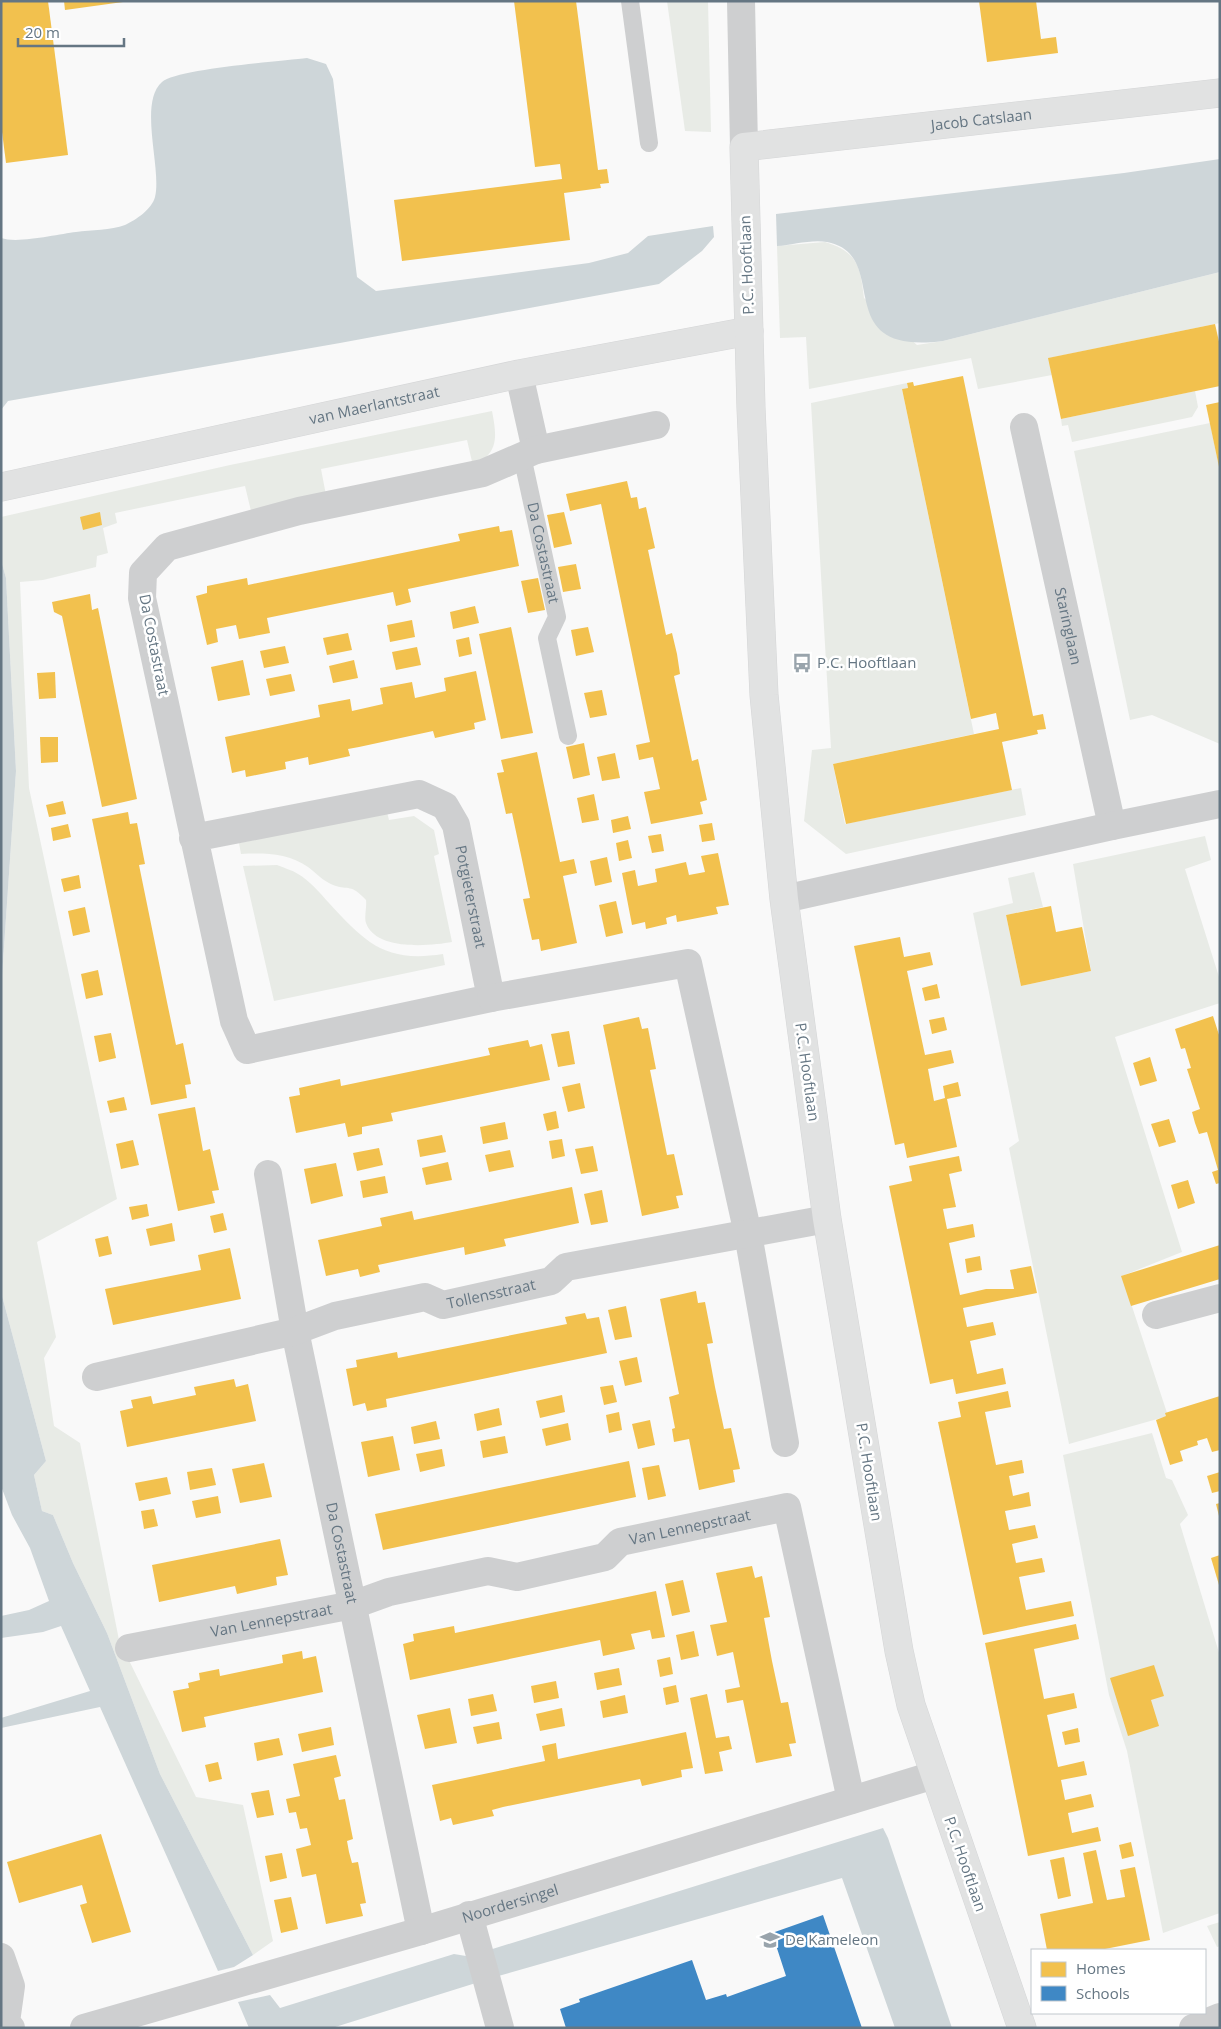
<svg xmlns="http://www.w3.org/2000/svg" width="1221" height="2029" font-family="'Open Sans',sans-serif">
  <style>
    .green { fill: #e8ebe6 }
    .water { fill: #ced6d9 }
    .homes { fill: #f2c14e }
    .schools { fill: #3f88c5 }
    .lines { fill: none; stroke-linecap: round; stroke-linejoin: round }
    .secondary-casing { stroke: #d5d6d7; stroke-width: 29 }
    .lane { stroke: #cecfd0; stroke-width: 18 }
    .street { stroke: #cecfd0; stroke-width: 28 }
    .secondary { stroke: #e1e2e2; stroke-width: 28 }
    .labels { text-anchor: middle; stroke-width: 5; stroke-linejoin: round; paint-order: stroke }
    .street-label { font-size: 15px; fill: #657683; stroke: #fff }
    .poi-label { font-size: 15px; fill: #657683; stroke: #fff; text-anchor: start }
  </style>
  <rect width="100%" height="100%" fill="#f9f9f9"/>
  <!-- green -->
  <g class="green">
    <path d="M667,1h41l3,131 -26,-1z"/>
    <path d="M825,242c33,10 35,24 39,56l53,47 26,-4 277,-69v51l-171,35 3,17 -74,14 -7,-31 -162,31 -3,-52 -26,1 -3,-92z"/>
    <path d="M907,383l1,5 -6,1 72,345 -141,30 12,60 176,-36 5,27 -180,39 -42,-33 8,-71 19,-2 -20,-345z"/>
    <path d="M1195,391l3,16 -6,10 -120,25 -4,-17 -6,1 -1,-7z"/>
    <path d="M492,411c5,26 7,42 -19,55l-6,-26 -146,29 5,26 -75,16 -6,-25 -130,27 2,10 -14,5 5,25 -11,3 -1,11 -53,13 -23,2 9,206 88,411 -80,43 19,95 -12,21 10,68 26,17 39,197 77,157 47,8 30,136 -20,14 -93,-181 -53,-141 -34,-70 -20,-48 -11,-4 -8,-36 12,-14 -45,-169v-301l15,-220 -10,-193 -5,-18v-43l229,-52z"/>
    <path d="M1210,423l10,49v272l-68,-29 -22,5 -56,-269z"/>
    <path d="M387,812l2,8 25,-4 20,14 5,24 -5,2 18,86c-22,4 -76,9 -86,-19 -2,-5 1,-17 0,-23 -16,-17 -16,-9 -33,-15 -10,-4 -17,-12 -25,-18 -20,-14 -44,-14 -67,-13l-2,-11z"/>
    <path d="M1205,836l6,24 -26,9 35,111v23l-105,34 67,215 -60,24 46,140 -99,28 -60,-296 10,-7 -46,-228 40,-10 -5,-25 26,-6 9,35 -37,8 15,71 70,-15 -18,-107z"/>
    <path d="M277,865c7,3 15,5 21,9 11,6 22,19 31,29 37,40 56,60 114,51l2,11 -171,36 -31,-135z"/>
    <path d="M1152,1433l14,45 6,2 16,35 -8,9 40,132v257l-57,20 -36,-182 -18,-56 -46,-240z"/>
    <path d="M1220,1922v24l-3,1 -10,-21z"/>
  </g>
  <!-- water -->
  <g class="water">
    <path d="M307,58l19,6 7,15 24,198 19,14 213,-28 39,-10 20,-17 65,-10 1,11 -12,14 -43,33 -319,59 -332,58 -7,9v-172c17,6 57,-4 75,-6 15,-2 35,-2 49,-7 11,-5 27,-16 30,-28 7,-28 -17,-94 7,-115 14,-13 120,-21 145,-24z"/>
    <path d="M1220,159v113l-277,69c-117,15 -49,-86 -116,-99 -15,-3 -35,3 -50,4l-1,-32 348,-41z"/>
    <path d="M1,560l5,18 10,193 -15,220z"/>
    <path d="M1,1292l45,169 -12,14 8,36 11,4 20,48 34,70 53,141 93,181 -19,12 -16,4 -118,-264 -99,21v-10l89,-27 -29,-65 -18,6 -42,6v-22l28,-6 20,-9 -19,-53 -18,-33 -11,-29z"/>
    <path d="M883,1828l5,10 64,190h-57l-53,-150 -347,99 -163,51h-83l-11,-26 32,-7 10,13 174,-54 12,2 20,-5z"/>
  </g>
  <!-- homes -->
  <g class="homes">
    <path d="M1,1h47l20,154 -62,8 -5,-39z"/>
    <path d="M64,1h58l1,1 -58,8z"/>
    <path d="M514,1h62l22,169 9,-1 2,14 -9,1 1,4 -37,5 6,47 -168,21 -8,-61 168,-21 -2,-15 -25,3z"/>
    <path d="M979,1h57l5,38 15,-2 2,16 -71,9z"/>
    <path d="M1215,324l5,22v40l-159,33 -13,-61z"/>
    <path d="M963,376l70,340 10,-2 3,15 -9,1 1,4 -36,8 10,48 -166,34 -13,-60 166,-35 -3,-16 -25,6 -69,-330 6,-1 -1,-5 6,-1 1,4z"/>
    <path d="M1220,402v65h-1l-13,-62z"/>
    <path d="M627,481l4,17 6,-1 2,12 7,-2 9,41 -7,2 18,85 6,-2 5,21 3,20 -6,2 18,85 6,-2 9,41 -7,2 3,12 -52,10 -7,-32 16,-3 -7,-32 -14,3 -3,-15 14,-3 -49,-238 -31,7 -4,-17z"/>
    <path d="M100,512l2,13 -19,5 -3,-13z"/>
    <path d="M564,512l8,32 -18,4 -7,-33z"/>
    <path d="M499,526l1,6 12,-2 7,36 -111,23 3,13 -15,4 -3,-14 -126,26 3,15 -31,6 -3,-14 -20,4 2,13 -11,3 -11,-49 11,-3v-7l40,-8 1,7 212,-44 -2,-7z"/>
    <path d="M576,564l5,25 -18,3 -5,-25z"/>
    <path d="M538,578l7,32 -17,3 -7,-32z"/>
    <path d="M90,594l2,16 6,-2 39,191 -35,8 -40,-191 -8,-4 -2,-10z"/>
    <path d="M475,606l4,17 -26,6 -3,-17z"/>
    <path d="M412,620l3,17 -25,5 -3,-17z"/>
    <path d="M511,627l22,106 -32,6 -22,-105z"/>
    <path d="M588,627l6,25 -18,4 -5,-26z"/>
    <path d="M348,633l4,17 -25,5 -4,-17z"/>
    <path d="M469,637l3,17 -13,3 -3,-17z"/>
    <path d="M285,646l4,17 -25,5 -4,-17z"/>
    <path d="M417,647l4,18 -25,5 -4,-18z"/>
    <path d="M243,660l7,35 -32,6 -7,-34z"/>
    <path d="M354,660l4,18 -25,5 -4,-17z"/>
    <path d="M476,671l10,49 -12,3 1,6 -40,9 -2,-7 -74,16 -11,2 2,7 -41,9 -1,-8 -23,5 1,7 -40,8 -1,-7 -13,3 -7,-36 95,-20 -2,-12 32,-6 2,12 31,-7 -3,-16 32,-6 3,16 31,-7 -2,-13z"/>
    <path d="M55,672l1,26 -17,1 -2,-26z"/>
    <path d="M291,674l4,17 -25,5 -4,-17z"/>
    <path d="M602,690l5,25 -17,3 -6,-25z"/>
    <path d="M40,737h18v25l-17,1z"/>
    <path d="M584,743l6,32 -17,4 -7,-32z"/>
    <path d="M537,752l23,110 14,-3 3,14 -14,3 14,67 -36,8 -2,-12 -7,1 -9,-41 7,-1 -9,-43 -9,-42 -6,1 -9,-41 7,-1 -3,-12z"/>
    <path d="M615,753l5,25 -18,3 -5,-24z"/>
    <path d="M594,794l5,26 -17,3 -5,-25z"/>
    <path d="M63,801l3,13 -17,3 -3,-12z"/>
    <path d="M128,812l2,12 7,-1 8,41 -6,1 28,137 9,43 7,-2 8,41 -6,1 2,13 -36,7 -59,-286z"/>
    <path d="M628,816l3,13 -18,4 -2,-13z"/>
    <path d="M712,823l3,17 -13,2 -3,-17z"/>
    <path d="M68,824l3,13 -18,4 -2,-13z"/>
    <path d="M661,834l3,17 -12,2 -4,-17z"/>
    <path d="M628,840l4,18 -13,3 -3,-18z"/>
    <path d="M718,853l11,52 -13,2 2,7 -41,8 -1,-7 -10,3 1,6 -21,5 -1,-7 -13,3 -10,-52 13,-3 3,16 19,-4 -2,-13 31,-7 3,13 16,-3 -4,-16z"/>
    <path d="M607,857l5,25 -17,4 -5,-25z"/>
    <path d="M79,875l2,13 -17,4 -3,-13z"/>
    <path d="M616,901l7,32 -17,4 -7,-32z"/>
    <path d="M1051,906l5,26 26,-5 9,44 -70,15 -15,-71z"/>
    <path d="M85,907l5,25 -17,4 -5,-25z"/>
    <path d="M900,937l4,20 26,-5 3,13 -26,6 18,84 26,-5 3,13 -26,6 6,32 11,-3 -2,-12 15,-4 3,14 -14,3 10,48 -50,11 -3,-15 -9,2 -41,-199z"/>
    <path d="M98,970l5,25 -17,4 -5,-25z"/>
    <path d="M937,984l3,14 -15,3 -3,-13z"/>
    <path d="M1213,1016l7,22v145l-4,1 -4,-12 6,-2 -11,-38 -8,2 -4,-11 -3,-11 8,-3 -13,-40 4,-1 -6,-20 -4,1 -6,-20z"/>
    <path d="M639,1017l3,12 6,-1 8,41 -6,1 17,85 7,-1 9,41 -7,1 3,12 -37,8 -39,-191z"/>
    <path d="M944,1017l3,13 -15,4 -3,-14z"/>
    <path d="M569,1031l6,33 -17,3 -7,-33z"/>
    <path d="M111,1033l5,25 -17,4 -5,-26z"/>
    <path d="M528,1040l2,7 12,-3 8,36 -159,33 2,8 -31,6v7l-14,3 -3,-14 -49,10 -7,-36 11,-2 -1,-7 41,-9 1,7 106,-22 43,-9 -2,-7z"/>
    <path d="M1150,1057l7,24 -17,5 -7,-23z"/>
    <path d="M580,1083l5,25 -17,4 -6,-25z"/>
    <path d="M124,1097l3,13 -17,3 -3,-12z"/>
    <path d="M195,1107l8,44 7,-2 9,41 -7,1 3,12 -37,8 -20,-97z"/>
    <path d="M556,1111l3,17 -12,3 -4,-17z"/>
    <path d="M1169,1119l7,23 -17,5 -8,-23z"/>
    <path d="M505,1122l3,17 -25,5 -3,-17z"/>
    <path d="M442,1135l4,17 -26,5 -3,-17z"/>
    <path d="M562,1139l3,17 -13,3 -3,-18z"/>
    <path d="M133,1140l6,25 -18,4 -5,-25z"/>
    <path d="M593,1146l5,25 -17,3 -6,-25z"/>
    <path d="M379,1148l4,17 -26,6 -4,-18z"/>
    <path d="M510,1150l4,17 -25,5 -4,-17z"/>
    <path d="M959,1156l3,15 -13,3 7,33 -13,2 4,20 26,-5 2,13 -26,6 11,52 26,-6h28l-4,-19 21,-4 6,27 -74,15 4,19 26,-5 3,13 -26,6 7,33 26,-6 3,16 -50,10 -3,-15 -23,5 -41,-198 23,-5 -3,-15z"/>
    <path d="M448,1162l4,18 -26,5 -4,-17z"/>
    <path d="M336,1163l7,33 -32,8 -7,-35z"/>
    <path d="M385,1176l3,17 -25,5 -3,-17z"/>
    <path d="M1188,1180l7,23 -17,6 -7,-24z"/>
    <path d="M572,1187l7,36 -75,16 2,7 -41,9 -1,-8 -86,18 2,7 -20,5 -2,-8 -32,7 -8,-36 64,-14 -2,-8 32,-7 2,9z"/>
    <path d="M602,1190l6,32 -17,3 -7,-31z"/>
    <path d="M147,1204l2,12 -17,4 -3,-13z"/>
    <path d="M223,1213l4,17 -13,3 -4,-17z"/>
    <path d="M172,1223l3,18 -25,5 -4,-17z"/>
    <path d="M108,1236l4,18 -13,3 -4,-18z"/>
    <path d="M1220,1245v34l-89,27 -10,-30z"/>
    <path d="M230,1248l11,51 -128,26 -8,-36 96,-19 -3,-15z"/>
    <path d="M980,1256l2,14 -15,3 -2,-14z"/>
    <path d="M696,1291l2,12 7,-1 8,41 -6,1 8,43 9,42 7,-1 9,41 -7,1 2,12 -36,8 -10,-51 -15,3 -2,-13 3,-1 -6,-31 10,-3 -19,-95z"/>
    <path d="M626,1306l6,31 -17,3 -7,-30z"/>
    <path d="M585,1313l2,6 12,-2 8,36 -221,46 1,8 -20,4 -2,-8 -12,3 -7,-37 11,-2 -1,-7 41,-8 1,6 169,-34 -2,-7z"/>
    <path d="M637,1357l5,25 -17,4 -6,-25z"/>
    <path d="M234,1379l2,8 12,-3 8,37 -129,26 -7,-36 13,-3 -2,-8 20,-4 2,8 43,-9 -2,-8z"/>
    <path d="M613,1385l4,17 -13,3 -4,-18z"/>
    <path d="M1008,1391l3,16 -26,5 11,53 26,-5 2,13 -15,3 4,20 16,-4 2,14 -26,5 4,19 26,-5 3,13 -26,6 4,19 26,-5 3,14 -26,5 7,33 45,-9 3,15 -91,19 -45,-213 23,-5 -3,-15z"/>
    <path d="M562,1395l3,17 -25,6 -4,-17z"/>
    <path d="M1220,1396v54l-8,2 -5,-14 -10,3 1,4 -18,6 3,10 -13,4 -14,-45 10,-4 -1,-3z"/>
    <path d="M499,1408l3,17 -25,6 -3,-17z"/>
    <path d="M619,1412l3,18 -13,3 -3,-18z"/>
    <path d="M650,1420l5,25 -17,4 -6,-25z"/>
    <path d="M436,1421l4,18 -26,5 -3,-17z"/>
    <path d="M568,1423l3,17 -25,6 -4,-17z"/>
    <path d="M393,1436l7,34 -32,7 -7,-35z"/>
    <path d="M505,1436l3,17 -25,5 -3,-17z"/>
    <path d="M442,1449l3,17 -25,6 -4,-18z"/>
    <path d="M629,1461l7,36 -253,53 -8,-36z"/>
    <path d="M264,1463l8,34 -32,6 -8,-34z"/>
    <path d="M659,1465l7,31 -18,4 -6,-32z"/>
    <path d="M212,1468l4,17 -26,5 -3,-18z"/>
    <path d="M1220,1472v19l-8,2 -5,-17z"/>
    <path d="M167,1477l4,17 -32,7 -4,-18z"/>
    <path d="M218,1496l3,17 -25,5 -4,-17z"/>
    <path d="M1220,1503v13h-1l-3,-12z"/>
    <path d="M154,1509l4,17 -14,3 -3,-18z"/>
    <path d="M280,1539l8,36 -12,2 1,8 -40,9 -2,-8 -76,16 -7,-37z"/>
    <path d="M1220,1555v30h-1l-8,-27z"/>
    <path d="M752,1566l3,12 7,-2 8,41 -6,1 8,43 9,42 7,-1 8,41 -7,1 3,12 -36,7 -13,-63 -16,3 -2,-13 15,-3 -7,-35 -16,4 -7,-31 17,-3 -11,-49z"/>
    <path d="M683,1580l7,32 -18,4 -7,-32z"/>
    <path d="M656,1591l9,46 -13,2 -2,-9 -19,4 4,15 -32,7 -3,-16 -190,40 -7,-36 11,-3 -1,-7 41,-8 1,7z"/>
    <path d="M1076,1624l3,15 -45,10 10,50 30,-6 3,15 -30,7 11,52 26,-6 3,14 -26,5 4,20 26,-6 3,13 -26,6 4,20 26,-6 3,14 -73,15 -43,-213z"/>
    <path d="M694,1631l5,25 -18,4 -5,-25z"/>
    <path d="M302,1651l1,8 13,-3 7,36 -119,25 2,10 -24,5 -9,-41 16,-3 -1,-5 12,-3 -1,-7 20,-4 1,7 63,-13 -1,-8z"/>
    <path d="M670,1657l3,17 -13,3 -3,-17z"/>
    <path d="M1154,1665l10,31 -13,4 8,26 -31,10 -18,-58z"/>
    <path d="M619,1668l3,17 -25,5 -3,-17z"/>
    <path d="M556,1681l3,17 -25,5 -3,-17z"/>
    <path d="M676,1685l3,17 -13,3 -3,-17z"/>
    <path d="M493,1694l4,17 -26,5 -3,-17z"/>
    <path d="M707,1694l9,44 13,-2 3,13 -13,3 4,19 -18,3 -15,-76z"/>
    <path d="M625,1695l3,18 -25,5 -3,-17z"/>
    <path d="M450,1708l7,35 -32,6 -8,-34z"/>
    <path d="M562,1708l3,18 -25,5 -4,-17z"/>
    <path d="M499,1722l3,17 -25,5 -4,-17z"/>
    <path d="M331,1727l3,18 -32,7 -4,-18z"/>
    <path d="M1078,1728l2,14 -15,3 -3,-13z"/>
    <path d="M686,1732l7,36 -12,2 1,7 -40,9 -2,-7 -137,28 -11,3 2,6 -41,9 -2,-7 -11,3 -8,-36 113,-24 -3,-15 14,-3 2,16z"/>
    <path d="M279,1738l4,17 -26,6 -3,-18z"/>
    <path d="M336,1755l5,21 -7,2 5,22 6,-1 8,40 -6,2 2,11 3,11 6,-1 8,41 -6,1 3,12 -37,8 -10,-50 -14,3 -6,-28 15,-4 -4,-17 -7,1 -4,-17 -7,1 -3,-14 14,-3 -7,-32z"/>
    <path d="M218,1762l4,17 -13,3 -4,-17z"/>
    <path d="M269,1790l5,25 -17,3 -6,-25z"/>
    <path d="M101,1834l30,98 -39,11 -12,-38 7,-2 -5,-18 -63,18 -12,-41z"/>
    <path d="M1131,1842l3,14 -12,3 -3,-14z"/>
    <path d="M1096,1850l11,50 18,-3 -5,-27 15,-3 15,73 -50,10h-53l-7,-36 53,-11 -10,-50z"/>
    <path d="M282,1853l5,25 -17,4 -5,-26z"/>
    <path d="M1064,1857l7,39 -13,3 -8,-39z"/>
    <path d="M291,1897l7,32 -17,4 -7,-33z"/>
  </g>
  <!-- schools -->
  <path class="schools" d="M823,1915l39,113h-296l-6,-19 20,-7 -1,-3 113,-39 14,40 20,-6 1,3 59,-21 -14,-43z"/>
  <g class="lines">
    <defs>
      <g id="secondary">
        <path id="s8" d="M1,487l518,-113 230,-43"/>
        <path id="s9" d="M1022,2028l-111,-323 -12,-54 -72,-432 -43,-320 -20,-204 -13,-287 -7,-261 476,-54"/>
      </g>
    </defs>
    <!-- secondary casing -->
    <use href="#secondary" class="secondary-casing"/>
    <!-- lane -->
    <g class="lane">
      <path d="M630,1l19,142"/>
      <path id="s1" d="M522,456l35,161 -10,21 21,98"/>
    </g>
    <!-- street -->
    <g class="street">
      <path d="M741,1l3,146"/>
      <path d="M519,374l17,76"/>
      <path id="s2" d="M1024,427l88,399"/>
      <path id="s3" d="M193,838l226,-44 26,12 11,19 35,173 -244,52 -13,-29 -92,-423 1,-25 24,-26 132,-36 184,-38 53,-23 120,-25"/>
      <path d="M784,899l328,-73 108,-22"/>
      <path d="M491,998l197,-35 60,271 37,209"/>
      <path id="s4" d="M268,1174l27,157 126,600"/>
      <path d="M1156,1315l64,-17"/>
      <path id="s5" d="M96,1377l199,-46 40,-15 90,-19 18,8 108,-24 15,-14 261,-48"/>
      <path id="s6" d="M129,1648l224,-43 36,-13 99,-21 29,6 88,-20 15,-15 167,-35 64,293"/>
      <path d="M469,1915l31,113"/>
      <path d="M1,1957l10,29 -5,36 5,6"/>
      <path id="s7" d="M84,2028l337,-97 513,-156"/>
      <path d="M1193,2028l27,-11"/>
    </g>
    <!-- secondary -->
    <use href="#secondary" class="secondary"/>
  </g>
  <!-- icons -->
  <defs>
    <symbol id="bus-bare" viewBox="-9 -9 18 18"><path d="M-5-6H5V4H4V6H2V4H-2V6H-4V4H-5ZM-3.5-4V0h7V-4ZM-3.5 1.2v1.5H-2V1.2ZM2 1.2v1.5H3.5V1.2Z" fill="#99a4ac" stroke="#fff" stroke-width="2.5" paint-order="stroke"/></symbol>
    <symbol id="school-bare" viewBox="-9 -9 18 18"><path d="M0-5L7-2L0 1L-7-2ZM-4 1L0 2.5L4 1V4Q0 6-4 4Z" fill="#99a4ac" stroke="#fff" stroke-width="2.5" paint-order="stroke"/></symbol>
  </defs>
  <g fill-rule="evenodd">
    <use href="#bus-bare" x="788" y="649" width="28" height="28"/>
    <use href="#school-bare" x="756" y="1926" width="28" height="28"/>
  </g>
  <g class="labels">
    <!-- street labels -->
    <g class="street-label">
      <text dy="5" stroke="none"><textPath href="#s9" startOffset="2150">Jacob Catslaan</textPath></text>
      <text transform="translate(747 265) rotate(-92)" y="5">P.C. Hooftlaan</text>
      <text dy="5" stroke="none"><textPath href="#s8" startOffset="382">van Maerlantstraat</textPath></text>
      <text dy="5" stroke="none"><textPath href="#s1" startOffset="99">Da Costastraat</textPath></text>
      <text dy="5" stroke="none"><textPath href="#s2" startOffset="204">Staringlaan</textPath></text>
      <text transform="translate(154 645) rotate(79)" y="5">Da Costastraat</text>
      <text dy="5" stroke="none"><textPath href="#s3" startOffset="354">Potgieterstraat</textPath></text>
      <text transform="translate(807 1072) rotate(82)" y="5">P.C. Hooftlaan</text>
      <text dy="5" stroke="none"><textPath href="#s5" startOffset="408">Tollensstraat</textPath></text>
      <text transform="translate(869 1472) rotate(81)" y="5">P.C. Hooftlaan</text>
      <text dy="5" stroke="none"><textPath href="#s6" startOffset="580">Van Lennepstraat</textPath></text>
      <text dy="5" stroke="none"><textPath href="#s4" startOffset="386">Da Costastraat</textPath></text>
      <text dy="5" stroke="none"><textPath href="#s6" startOffset="145">Van Lennepstraat</textPath></text>
      <text transform="translate(965 1864) rotate(71)" y="5">P.C. Hooftlaan</text>
      <text dy="5" stroke="none"><textPath href="#s7" startOffset="444">Noordersingel</textPath></text>
    </g>
    <!-- poi labels -->
    <g class="poi-label">
      <text x="817" y="668">P.C. Hooftlaan</text>
      <text x="785" y="1945">De Kameleon</text>
    </g>
  </g>
  <!-- border -->
  <rect width="1221" height="2029" fill="none" stroke="#657683" stroke-width="5"/>
  <!-- legend -->
  <rect x="1031" y="1949" width="175" height="65" fill="#ffffff" stroke="#c1c8cd"/>
  <rect x="1041" y="1962" width="25" height="15" fill="#f2c14e" stroke="#c1c8cd"/>
  <text x="1076" y="1974" font-size="15" fill="#657683">Homes</text>
  <rect x="1041" y="1986" width="25" height="15" fill="#3f88c5" stroke="#c1c8cd"/>
  <text x="1076" y="1999" font-size="15" fill="#657683">Schools</text>
  <!-- scale -->
  <path d="M18 38v8h106v-8" fill="none" stroke="#657683" stroke-width="2.5"/>
  <text x="25" y="38" font-size="15" fill="#657683" stroke="#ffffff" stroke-width="4" paint-order="stroke">20 m</text>
</svg>
